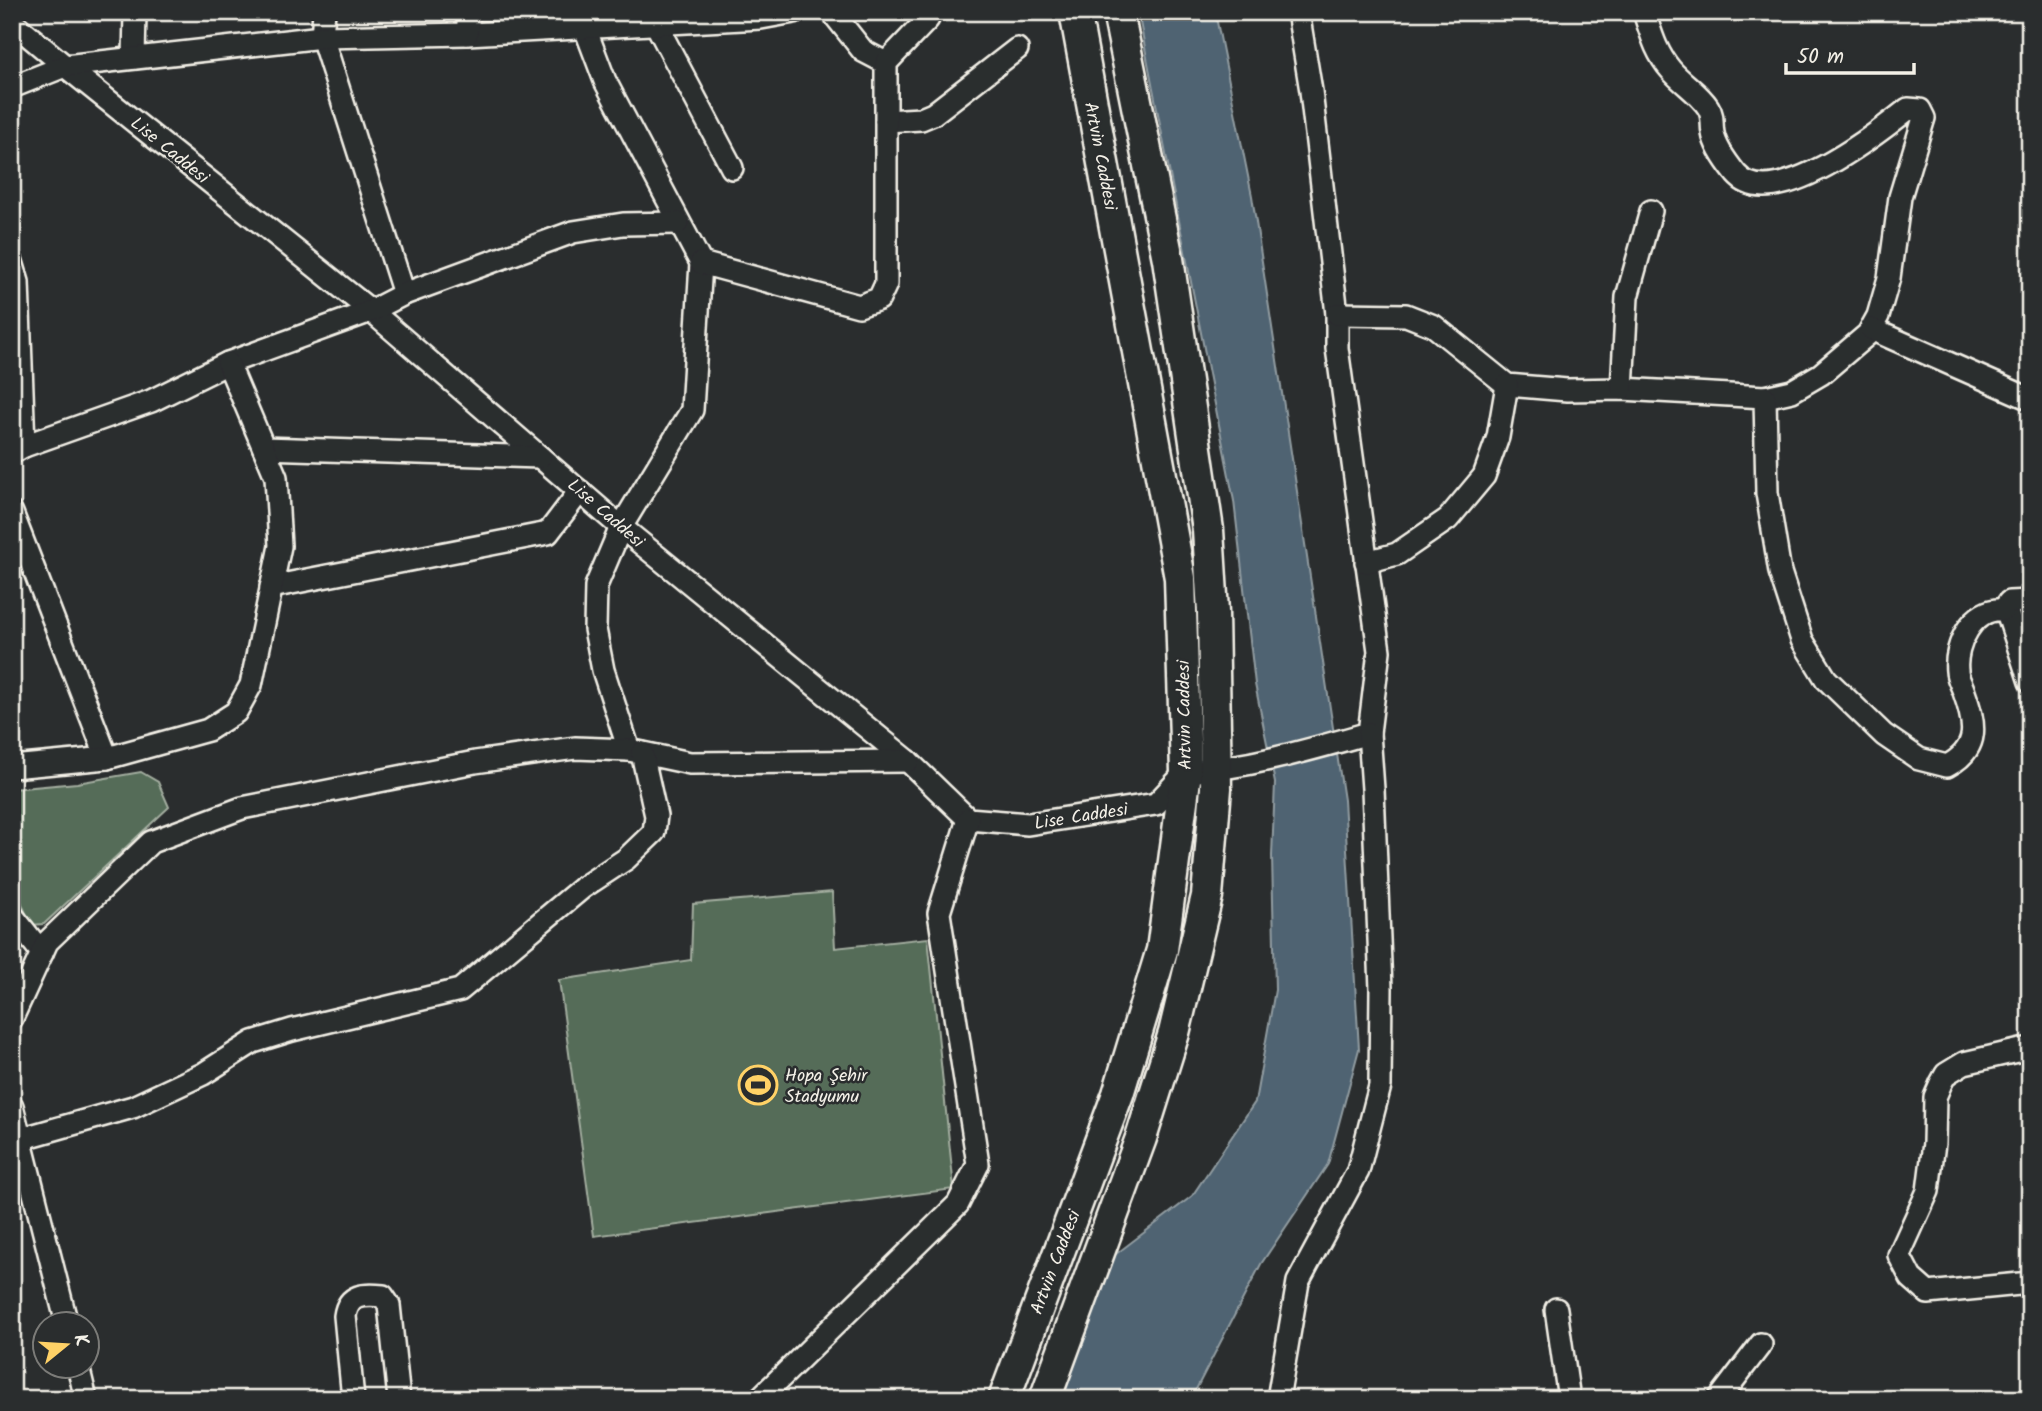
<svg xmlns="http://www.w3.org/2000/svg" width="2042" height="1411" font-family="Kalam,sans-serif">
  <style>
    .green { fill: #546c59; stroke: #a4aea0; stroke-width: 2 }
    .water { fill: #4f6372; stroke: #919ca1; stroke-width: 2 }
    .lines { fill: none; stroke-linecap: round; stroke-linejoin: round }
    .minor-casing { stroke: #f4f1e8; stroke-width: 26 }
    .highway-casing { stroke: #f4f1e8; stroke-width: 35 }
    .minor { stroke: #2a2d2e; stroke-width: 21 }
    .highway { stroke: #2a2d2e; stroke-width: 30 }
    .labels { text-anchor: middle; stroke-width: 5; stroke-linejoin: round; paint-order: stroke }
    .street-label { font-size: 18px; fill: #f4f1e8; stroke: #2a2d2e }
    .poi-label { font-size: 18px; fill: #f4f1e8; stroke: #2a2d2e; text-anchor: start }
  </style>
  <rect width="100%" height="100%" fill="#2a2d2e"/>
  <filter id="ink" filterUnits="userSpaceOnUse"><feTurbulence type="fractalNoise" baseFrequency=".0143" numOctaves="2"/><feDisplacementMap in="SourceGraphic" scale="14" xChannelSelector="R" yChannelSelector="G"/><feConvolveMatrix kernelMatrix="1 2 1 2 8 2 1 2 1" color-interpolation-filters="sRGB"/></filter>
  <g filter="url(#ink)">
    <!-- green -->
    <g class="green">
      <path d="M141,772l17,10 11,25 -125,117 -13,1 -19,-44v-92l65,-6z"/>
      <path d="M832,892l3,56 93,-10 26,251 -360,47 -35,-256 132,-20 2,-56z"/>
    </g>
    <!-- water -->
    <path class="water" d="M1138,12h77l37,184 92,604 15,249 -31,115 -67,100 -70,135h-134l55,-142 80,-61 63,-94 20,-112 -3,-134 3,-73 -20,-99 -21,-183z"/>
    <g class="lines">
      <defs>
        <g id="minor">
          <path d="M324,12l-2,25 82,257"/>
          <path d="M832,12l31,39 23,12"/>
          <path d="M1644,12c7,21 12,41 27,58 11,13 28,23 37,37 6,9 3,16 5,26 2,13 15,31 23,41 36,42 142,-41 172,-65l12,1 4,8 -24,79 -11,81 -11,38 -10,18 -47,40 -29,17 -27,6"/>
          <path d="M12,22l53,44 306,245 250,216 287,234 60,58 60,5 128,-20 30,-32c62,-4 123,-22 183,-39l10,-82 -42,-303v-34l-26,-223 -13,-79"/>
          <path d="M656,24l76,144"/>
          <path d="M585,28l20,53 96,182 -9,147 -71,117 -25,59 -1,43 8,41 26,80"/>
          <path d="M467,34l294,-16 33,-6"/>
          <path d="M134,58l1,-46"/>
          <path d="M12,87l53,-21 257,-29 145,-3 2,-22"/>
          <path d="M886,121l35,-2 12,-5 84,-65"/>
          <path d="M12,262l6,20 6,164"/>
          <path d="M701,263l158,43 20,-7 7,-15v-221l42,-44 -6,-7"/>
          <path d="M1337,314l69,1 28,11 73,59 60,5 55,-1 143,8 2,96 13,79 22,68 24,39 58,56 35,24 28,7c34,-18 28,-43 17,-74 -2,-7 -7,-14 -7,-21 -3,-26 16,-64 46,-61l5,5 22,67"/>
          <path d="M1871,329l159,70"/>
          <path d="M1622,389l5,-92 24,-86"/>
          <path d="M264,448l276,9"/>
          <path d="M12,453l12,-7 127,-45 77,-38 143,-52 33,-17 169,-62 50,-8 55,-1"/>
          <path d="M12,513l95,245"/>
          <path d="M1366,562l31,-8 51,-35 36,-43 14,-39 9,-52"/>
          <path d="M271,587l277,-54 32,-42"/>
          <path d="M2003,610l6,-8 21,-1"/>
          <path d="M12,767l95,-9 101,-28 28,-18 15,-27 29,-139 -4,-69 -48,-114"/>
          <path d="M12,915l30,38"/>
          <path d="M12,1018l35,-76 104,-100 91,-34 233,-46 100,-14 54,2 61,13 218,-2"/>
          <path d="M2030,1048l-66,15 -18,11 -5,9 -6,14 -1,46 -6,48 -29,64 12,23 17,15 102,-10"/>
          <path d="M12,1106l55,218"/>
          <path d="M20,1139l113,-32 70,-33 50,-32 39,-12 168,-40 122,-102 44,-29 28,-27 2,-16 -14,-63"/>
          <path d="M1556,1309l13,90"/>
          <path d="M78,1366l8,33"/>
          <path d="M353,1399l-8,-83c3,-22 19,-22 38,-20l6,9 10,94"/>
          <path d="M759,1399l199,-195 20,-40 -39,-251 29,-94"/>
          <path d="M1278,1399l20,-117 60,-111 22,-85 1,-97 -8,-200 -4,-56"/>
          <path d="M1719,1399l42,-55"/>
        </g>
        <g id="highway">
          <path d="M1004,1399l114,-305 44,-144 24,-178 -6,-194 -105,-566"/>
          <path d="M1045,1399l96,-261 33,-105 33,-137 9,-108 -3,-176 -5,-82 -40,-271 -50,-247"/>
        </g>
      </defs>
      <!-- minor casing -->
      <use href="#minor" class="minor-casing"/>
      <!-- highway casing -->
      <use href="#highway" class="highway-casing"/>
      <!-- minor -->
      <use href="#minor" class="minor"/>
      <!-- highway -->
      <use href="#highway" class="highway"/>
    </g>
  </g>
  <!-- icons -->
  <defs>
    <symbol id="stadium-ring" viewBox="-11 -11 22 22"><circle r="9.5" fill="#2a2d2e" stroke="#ffd166" stroke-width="1.5"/><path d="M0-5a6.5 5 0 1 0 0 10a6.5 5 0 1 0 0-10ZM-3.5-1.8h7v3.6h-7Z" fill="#ffd166"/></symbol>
  </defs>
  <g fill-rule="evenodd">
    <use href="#stadium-ring" x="736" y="1063" width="44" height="44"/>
  </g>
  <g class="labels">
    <!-- street labels -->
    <g class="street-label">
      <text transform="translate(170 150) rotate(39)" y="6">Lise Caddesi</text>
      <text transform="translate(1101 156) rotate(79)" y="6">Artvin Caddesi</text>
      <text transform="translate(606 513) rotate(41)" y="6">Lise Caddesi</text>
      <text transform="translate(1184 715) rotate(-91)" y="6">Artvin Caddesi</text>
      <text transform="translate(1081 816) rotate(-9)" y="6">Lise Caddesi</text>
      <text transform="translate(1055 1262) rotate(-69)" y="6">Artvin Caddesi</text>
    </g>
    <!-- poi labels -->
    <g class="poi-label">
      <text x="785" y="1081">Hopa Şehir<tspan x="785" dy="21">Stadyumu</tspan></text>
    </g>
  </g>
  <!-- margin -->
  <rect width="2042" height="1411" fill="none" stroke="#2a2d2e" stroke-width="42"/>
  <rect x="21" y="21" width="2000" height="1369" fill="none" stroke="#f4f1e8" stroke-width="2.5" filter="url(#ink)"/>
  <!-- north arrow -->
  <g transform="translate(66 1345) rotate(72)"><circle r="33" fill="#2a2d2e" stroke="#7b7b78" stroke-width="2"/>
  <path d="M0-5L12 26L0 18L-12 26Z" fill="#ffd166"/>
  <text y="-10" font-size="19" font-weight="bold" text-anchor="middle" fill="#f4f1e8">K</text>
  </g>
  <!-- scale -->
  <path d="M1786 63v10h128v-10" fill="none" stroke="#f4f1e8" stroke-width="3.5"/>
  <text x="1797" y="63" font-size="21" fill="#f4f1e8" stroke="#2a2d2e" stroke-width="5" paint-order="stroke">50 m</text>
</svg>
